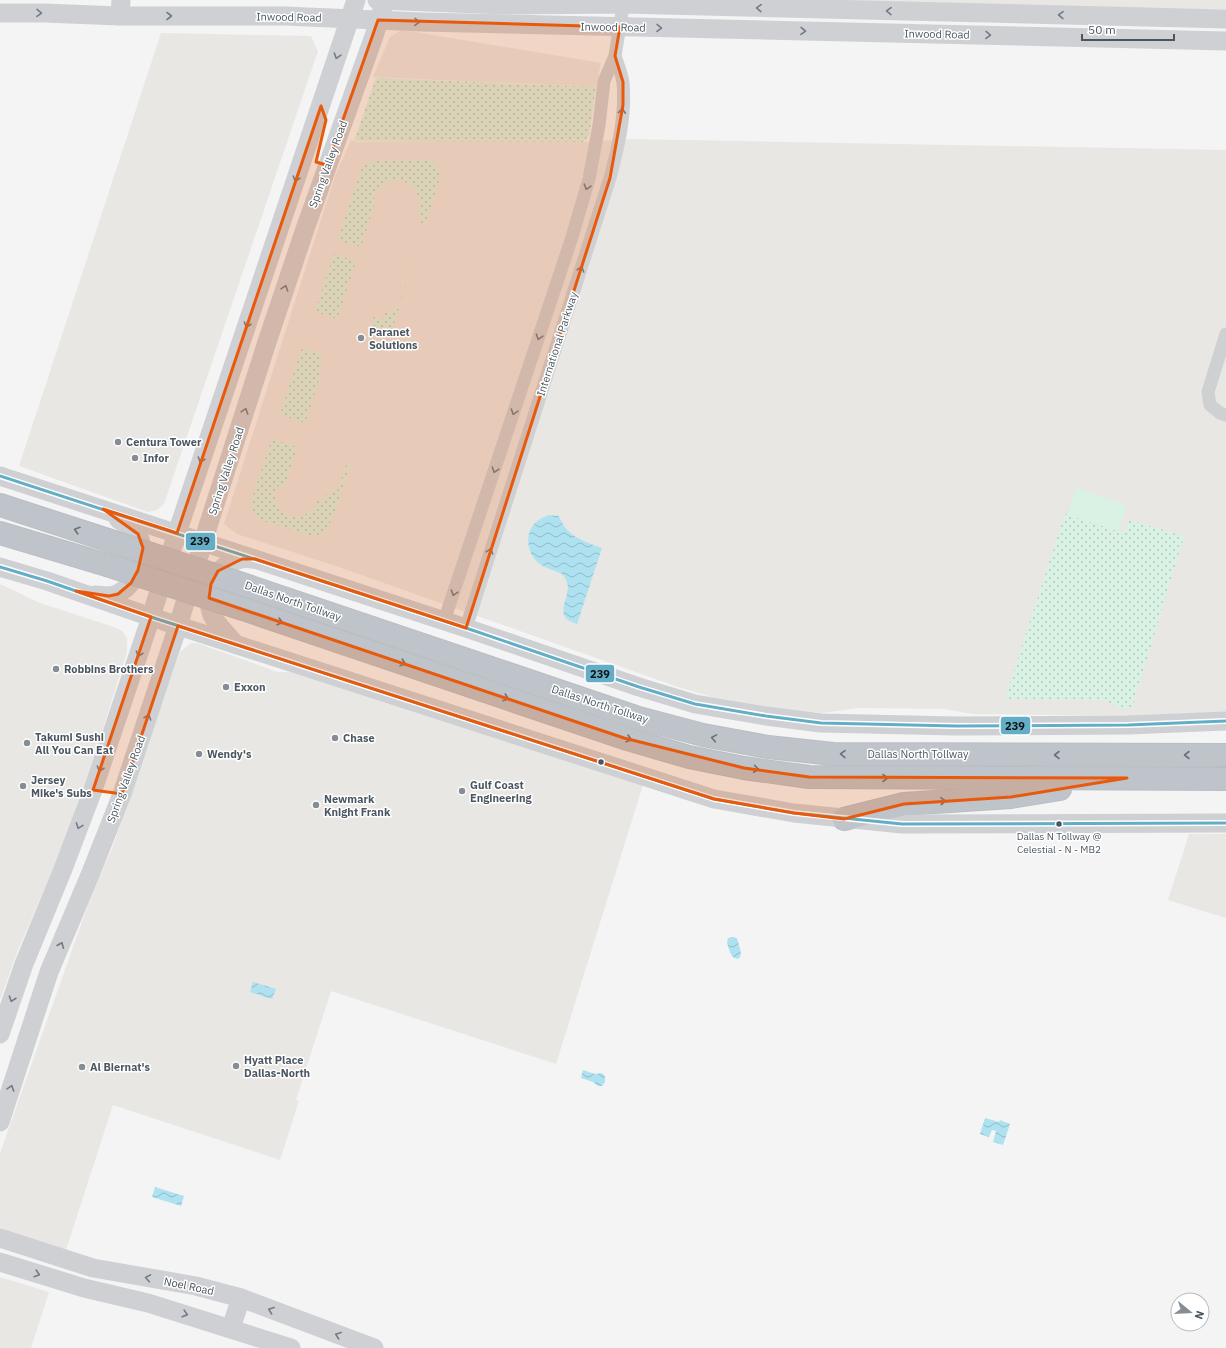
<svg xmlns="http://www.w3.org/2000/svg" width="1226" height="1348" font-family="'IBM Plex Sans',sans-serif">
  <style>
    .commercial { fill: #e8e7e3 }
    .grass { fill: url(#grass-dots) }
    .park { fill: #d9f2e3 }
    .water { fill: url(#water-waves) }
    .lines { fill: none; stroke-linecap: round; stroke-linejoin: round }
    .highway-casing { stroke: #b9bec3; stroke-width: 24 }
    .street { stroke: #ced0d2; stroke-width: 13 }
    .secondary { stroke: #ced0d4; stroke-width: 19 }
    .highway { stroke: #bec4c9; stroke-width: 22 }
    .highway-bridge-casing { stroke: #b9bec3; stroke-width: 24; stroke-linecap: butt }
    .highway-bridge { stroke: #bec4c9; stroke-width: 22 }
    .bus-1-casing { stroke: #fff; stroke-width: 6 }
    .bus-1 { stroke: #63aec6; stroke-width: 3 }
    .oneway { stroke: #727b84 }
    .oneway2 { stroke: #727b83 }
    .oneway3 { stroke: #67727b }
    .marked { fill: #e8590c; fill-opacity: 0.2; stroke: #e8590c; stroke-width: 3; stroke-linejoin: round }
    .poi-dot { fill: #868d94; stroke: #fff; stroke-width: 1.5 }
    .bus-dot { fill: #4a5661; stroke: #fff; stroke-width: 1.5 }
    .labels { text-anchor: middle; stroke-width: 3; stroke-linejoin: round; paint-order: stroke }
    .bus-label { font-size: 10px; fill: #4a5661; stroke: #fff }
    .street-label { font-size: 11px; fill: #4a5661; stroke: #fff }
    .poi-label { font-size: 11px; font-weight: bold; fill: #4a5661; stroke: #fff; text-anchor: start }
    .line-badge { stroke: #fff; stroke-width: 1.5 }
    .pale-badge-label { font-size: 11px; text-anchor: middle; font-weight: bold; fill: #111 }
  </style>
  <defs>
    <pattern id="grass-dots" width="8" height="8" patternUnits="userSpaceOnUse"><rect width="8" height="8" fill="#d9f2e3"/><path d="M2 2h.1M6 6h.1" fill="none" stroke="#b2c7bb" stroke-width="1.8" stroke-linecap="round"/></pattern>
    <pattern id="water-waves" width="16" height="10" patternUnits="userSpaceOnUse"><rect width="16" height="10" fill="#aee2f0"/><path d="M0 5q4-4 8 0t8 0" fill="none" stroke="#90bac6"/></pattern>
  </defs>
  <rect width="100%" height="100%" fill="#f4f4f4"/>
  <!-- commercial -->
  <g class="commercial">
    <path d="M648,0h578v9l-323,-1z"/>
    <path d="M402,30l199,33 -5,24 -223,-10 17,-40z"/>
    <path d="M161,33l150,3 7,15 -154,453 -7,6 -9,2 -129,-46z"/>
    <path d="M631,139l595,11v562l-97,4 -157,-2 -28,-5 -85,-1 -37,5 -41,-4 -69,-12 -34,-10 -342,-121 -99,-32 -13,-10 111,-348 16,-36 5,2 118,-1 109,1z"/>
    <path d="M0,584l40,19 74,24 8,4 5,7v14l-42,134 -23,62 -44,102 -18,50z"/>
    <path d="M191,643h6l81,29h21l344,113 -87,279 -225,-73 -35,109 3,1 -19,59 -167,-55 -47,145 -66,-21v-76l88,-248 25,-59 67,-194z"/>
    <path d="M1189,834h37v84l-58,-18z"/>
    <path d="M0,1277l49,15 -18,56h-31z"/>
  </g>
  <!-- grass -->
  <g class="grass">
    <path d="M376,78l220,9 -7,49 -6,6 -229,-1z"/>
    <path d="M429,160c8,3 12,9 11,17l-50,159 -20,-6 4,-13 8,3 2,-8 7,3 3,-8 4,1 27,-83 -4,-2 2,-7 -5,-2c10,-33 -32,-48 -45,-16l3,1 -15,48 -23,-7 22,-68 5,-7 10,-4z"/>
    <path d="M334,254l22,7 -19,58 -22,-7z"/>
    <path d="M302,348l21,7 -4,14 3,1 -17,53 -25,-8z"/>
    <path d="M272,439l25,8 -13,41 -7,-2c-12,29 30,45 41,13l5,2 2,-7 5,2 3,-8 5,2 9,-27 3,1c-6,20 -14,57 -29,70l-10,2 -51,-16 -6,-5 -3,-6v-7z"/>
    <path d="M1065,514l59,19 5,-13 55,16 -52,172h-12l-16,-8 -99,-1z"/>
  </g>
  <!-- park -->
  <path class="park" d="M1076,488l51,17 -9,26 -50,-16z"/>
  <!-- water -->
  <g class="water">
    <path d="M549,515l10,1c8,21 24,25 43,32l-25,76c-24,-7 -9,-22 -9,-38 -1,-5 -3,-9 -6,-12 -7,-4 -16,-5 -22,-10 -13,-9 -16,-30 -5,-41 4,-4 9,-6 14,-8z"/>
    <path d="M733,937l4,1 4,14 -1,5 -2,2c-8,-1 -9,-10 -11,-17l1,-4z"/>
    <path d="M253,982l23,7 -4,10 -22,-7z"/>
    <path d="M583,1070l12,4 7,-1 3,3v6l-3,4h-4l-5,-4 -12,-4z"/>
    <path d="M985,1118l14,4 1,-2 10,4 -7,21 -10,-3 3,-11 -4,-1 -3,7 -9,-3z"/>
    <path d="M155,1187l29,9 -3,10 -29,-9z"/>
  </g>
  <g class="lines">
    <defs>
      <g id="highway">
        <path d="M0,505l114,37"/>
        <path d="M0,533l107,32"/>
        <path d="M251,587l388,131 64,17 65,12 65,7 393,1"/>
        <path d="M243,609l381,129 65,19 55,11 65,9 417,2"/>
        <path d="M844,819l60,-15 107,-7 49,-8"/>
      </g>
    </defs>
    <!-- highway casing -->
    <use href="#highway" class="highway-casing"/>
    <!-- street -->
    <g class="street">
      <path d="M1226,334l-18,58 2,13 10,8 6,2"/>
      <path d="M444,621l128,-384 17,-58 10,-54 5,-44 11,-25 9,-56"/>
      <path d="M466,628l144,-450c8,-30 16,-63 13,-95 -1,-9 -5,-18 -8,-27"/>
    </g>
    <!-- secondary -->
    <g class="secondary">
      <path d="M377,0l127,5 119,-1 603,15"/>
      <path d="M0,13h44l76,3h165l137,6 804,19"/>
      <path d="M120,16l1,-16"/>
      <path d="M0,476l466,152 173,59 56,17 71,12 55,7 135,3 172,-1 98,-4"/>
      <path d="M0,567l47,14 104,36 563,182 80,14 108,11 324,-1"/>
      <path d="M95,595c8,1 17,2 24,-2 18,-9 31,-41 18,-59 -4,-6 -13,-11 -19,-15"/>
      <path d="M235,644c-6,-8 -19,-20 -23,-29 -9,-25 3,-50 29,-56 4,-1 9,0 12,0"/>
      <path d="M0,1034l24,-70 39,-95 30,-79 58,-173 26,-84 179,-533"/>
      <path d="M0,1122l49,-150 41,-97 32,-81 56,-168 30,-100 59,-184 38,-113 69,-193 11,-36"/>
      <path d="M0,1238l93,30 103,18 45,12 133,50"/>
      <path d="M0,1262l84,26 64,15 143,45"/>
      <path d="M231,1328l10,-30"/>
    </g>
    <!-- highway -->
    <use href="#highway" class="highway"/>
    <defs>
      <g id="highway-bridge">
        <path d="M114,542l137,45"/>
        <path d="M107,565l136,44"/>
      </g>
    </defs>
    <!-- highway-bridge casing -->
    <use href="#highway-bridge" class="highway-bridge-casing"/>
    <!-- highway-bridge -->
    <use href="#highway-bridge" class="highway-bridge"/>
    <defs>
      <g id="bus-1">
        <path d="M0,476l466,152 173,59 56,17 71,12 55,7 135,3 172,-1 98,-4"/>
        <path d="M0,567l47,14 104,36 563,182 80,14 108,11 324,-1"/>
      </g>
    </defs>
    <!-- bus-1 casing -->
    <use href="#bus-1" class="bus-1-casing"/>
    <!-- bus-1 -->
    <use href="#bus-1" class="bus-1"/>
  </g>
  <!-- one-way arrows -->
  <defs><path id="oneway-chevron" d="M-2-3.5L2.5 0L-2 3.5" fill="none" stroke-width="1.6" stroke-linecap="round" stroke-linejoin="round"/></defs>
  <g class="oneway">
    <use href="#oneway-chevron" transform="translate(759 8) rotate(-178)"/>
    <use href="#oneway-chevron" transform="translate(889 11) rotate(-179)"/>
    <use href="#oneway-chevron" transform="translate(39 13) rotate(1)"/>
    <use href="#oneway-chevron" transform="translate(1061 15) rotate(-179)"/>
    <use href="#oneway-chevron" transform="translate(169 16)"/>
    <use href="#oneway-chevron" transform="translate(417 22) rotate(2)"/>
    <use href="#oneway-chevron" transform="translate(659 28) rotate(1)"/>
    <use href="#oneway-chevron" transform="translate(803 31) rotate(1)"/>
    <use href="#oneway-chevron" transform="translate(988 35) rotate(1)"/>
    <use href="#oneway-chevron" transform="translate(337 56) rotate(108)"/>
    <use href="#oneway-chevron" transform="translate(296 179) rotate(109)"/>
    <use href="#oneway-chevron" transform="translate(285 288) rotate(-72)"/>
    <use href="#oneway-chevron" transform="translate(247 325) rotate(109)"/>
    <use href="#oneway-chevron" transform="translate(245 411) rotate(-72)"/>
    <use href="#oneway-chevron" transform="translate(201 460) rotate(109)"/>
    <use href="#oneway-chevron" transform="translate(139 654) rotate(109)"/>
    <use href="#oneway-chevron" transform="translate(148 717) rotate(-71)"/>
    <use href="#oneway-chevron" transform="translate(100 769) rotate(109)"/>
    <use href="#oneway-chevron" transform="translate(79 826) rotate(111)"/>
    <use href="#oneway-chevron" transform="translate(61 945) rotate(-67)"/>
    <use href="#oneway-chevron" transform="translate(12 999) rotate(109)"/>
    <use href="#oneway-chevron" transform="translate(11 1088) rotate(-72)"/>
    <use href="#oneway-chevron" transform="translate(37 1274) rotate(17)"/>
    <use href="#oneway-chevron" transform="translate(148 1278) rotate(-170)"/>
    <use href="#oneway-chevron" transform="translate(271 1310) rotate(-160)"/>
    <use href="#oneway-chevron" transform="translate(185 1314) rotate(16)"/>
    <use href="#oneway-chevron" transform="translate(338 1335) rotate(-160)"/>
  </g>
  <g class="oneway2">
    <use href="#oneway-chevron" transform="translate(622 111) rotate(-86)"/>
    <use href="#oneway-chevron" transform="translate(587 187) rotate(107)"/>
    <use href="#oneway-chevron" transform="translate(581 269) rotate(-72)"/>
    <use href="#oneway-chevron" transform="translate(539 337) rotate(108)"/>
    <use href="#oneway-chevron" transform="translate(514 412) rotate(108)"/>
    <use href="#oneway-chevron" transform="translate(495 470) rotate(108)"/>
    <use href="#oneway-chevron" transform="translate(490 551) rotate(-72)"/>
    <use href="#oneway-chevron" transform="translate(454 593) rotate(108)"/>
  </g>
  <g class="oneway3">
    <use href="#oneway-chevron" transform="translate(77 530) rotate(-162)"/>
    <use href="#oneway-chevron" transform="translate(280 622) rotate(18)"/>
    <use href="#oneway-chevron" transform="translate(403 663) rotate(18)"/>
    <use href="#oneway-chevron" transform="translate(506 698) rotate(19)"/>
    <use href="#oneway-chevron" transform="translate(714 738) rotate(-170)"/>
    <use href="#oneway-chevron" transform="translate(629 739) rotate(16)"/>
    <use href="#oneway-chevron" transform="translate(843 754) rotate(-179)"/>
    <use href="#oneway-chevron" transform="translate(1057 755) rotate(-180)"/>
    <use href="#oneway-chevron" transform="translate(1187 755) rotate(-180)"/>
    <use href="#oneway-chevron" transform="translate(756 769) rotate(8)"/>
    <use href="#oneway-chevron" transform="translate(885 778)"/>
    <use href="#oneway-chevron" transform="translate(943 801) rotate(-4)"/>
  </g>
  <!-- marked area -->
  <path class="marked" d="M378,20l242,7 -5,29 8,26v23l-13,73 -144,450 -211,-69h-13l-24,12 -7,13 -2,14 415,140 120,30 65,9 318,1 -116,19 -107,7 -60,15 -50,-6 -80,-14 -536,-173 -56,168 -29,-4 58,-173 -75,-26 33,5 9,-2 13,-11 7,-13 5,-22 -5,-14 -35,-25 74,24 144,-427 5,14 -10,42 11,3z"/>
  <!-- markers -->
  <g class="poi-dot">
    <circle cx="361" cy="338" r="4"/>
    <circle cx="118" cy="442" r="4"/>
    <circle cx="135" cy="458" r="4"/>
    <circle cx="56" cy="669" r="4"/>
    <circle cx="226" cy="687" r="4"/>
    <circle cx="335" cy="738" r="4"/>
    <circle cx="27" cy="743" r="4"/>
    <circle cx="199" cy="754" r="4"/>
    <circle cx="23" cy="786" r="4"/>
    <circle cx="462" cy="791" r="4"/>
    <circle cx="316" cy="805" r="4"/>
    <circle cx="236" cy="1066" r="4"/>
    <circle cx="82" cy="1067" r="4"/>
  </g>
  <g class="bus-dot">
    <circle cx="601" cy="762" r="3.5"/>
    <circle cx="1059" cy="824" r="3.5"/>
  </g>
  <g class="labels">
    <!-- bus labels -->
    <g class="bus-label">
      <text x="1059" y="840">Dallas N Tollway @<tspan x="1059" dy="13">Celestial - N - MB2</tspan></text>
    </g>
    <!-- street labels -->
    <g class="street-label">
      <text transform="translate(289 17) rotate(1)" y="4">Inwood Road</text>
      <text transform="translate(613 27) rotate(1)" y="4">Inwood Road</text>
      <text transform="translate(937 34) rotate(1)" y="4">Inwood Road</text>
      <text transform="translate(328 164) rotate(-70)" y="4">Spring Valley Road</text>
      <text transform="translate(557 344) rotate(-72)" y="4">International Parkway</text>
      <text transform="translate(226 471) rotate(-72)" y="4">Spring Valley Road</text>
      <text transform="translate(293 601) rotate(19)" y="4">Dallas North Tollway</text>
      <text transform="translate(600 704) rotate(18)" y="4">Dallas North Tollway</text>
      <text x="918" y="758">Dallas North Tollway</text>
      <text transform="translate(126 779) rotate(-70)" y="4">Spring Valley Road</text>
      <text transform="translate(189 1286) rotate(12)" y="4">Noel Road</text>
    </g>
    <!-- poi labels -->
    <g class="poi-label">
      <text x="369" y="336">Paranet<tspan x="369" dy="13">Solutions</tspan></text>
      <text x="126" y="446">Centura Tower</text>
      <text x="143" y="462">Infor</text>
      <text x="64" y="673">Robbins Brothers</text>
      <text x="234" y="691">Exxon</text>
      <text x="35" y="741">Takumi Sushi<tspan x="35" dy="13">All You Can Eat</tspan></text>
      <text x="343" y="742">Chase</text>
      <text x="207" y="758">Wendy's</text>
      <text x="31" y="784">Jersey<tspan x="31" dy="13">Mike's Subs</tspan></text>
      <text x="470" y="789">Gulf Coast<tspan x="470" dy="13">Engineering</tspan></text>
      <text x="324" y="803">Newmark<tspan x="324" dy="13">Knight Frank</tspan></text>
      <text x="244" y="1064">Hyatt Place<tspan x="244" dy="13">Dallas-North</tspan></text>
      <text x="90" y="1071">Al Biernat's</text>
    </g>
  </g>
  <g class="line-badge">
    <rect x="185" y="532" width="31" height="19" rx="4" fill="#63aec6"/>
    <rect x="585" y="664" width="30" height="19" rx="4" fill="#63aec6"/>
    <rect x="1000" y="716" width="31" height="19" rx="4" fill="#63aec6"/>
  </g>
  <g class="pale-badge-label">
    <text x="200" y="545">239</text>
    <text x="600" y="678">239</text>
    <text x="1015" y="730">239</text>
  </g>
  <!-- north arrow -->
  <g transform="translate(1190 1312) rotate(108)"><circle r="19" fill="#ffffff" stroke="#b7bbc0"/>
  <path d="M0-3L7 15L0 10L-7 15Z" fill="#868d94"/>
  <text y="-6" font-size="11" font-weight="bold" text-anchor="middle" fill="#4a5661">N</text>
  </g>
  <!-- scale -->
  <path d="M1082 34v6h92v-6" fill="none" stroke="#4a5661" stroke-width="2"/>
  <text x="1088" y="34" font-size="12" fill="#4a5661" stroke="#ffffff" stroke-width="3" paint-order="stroke">50 m</text>
</svg>
